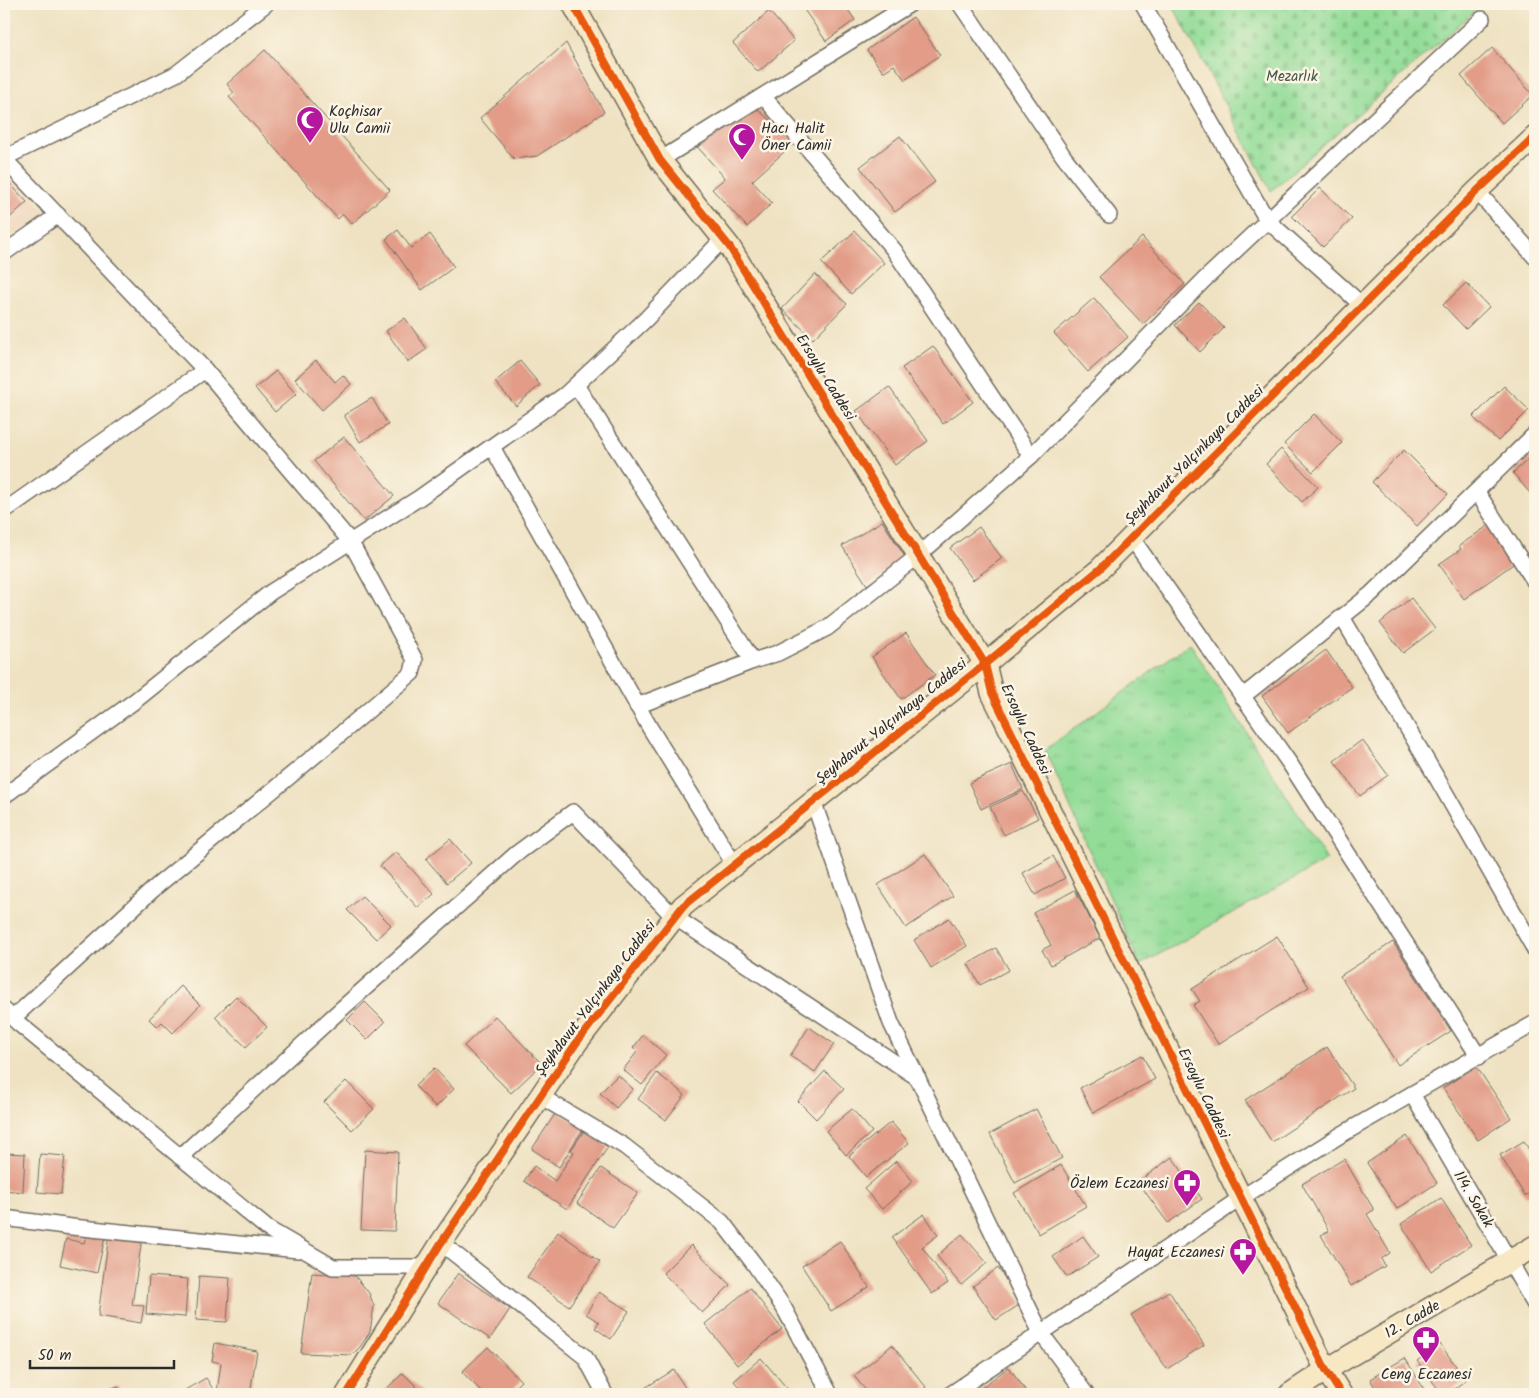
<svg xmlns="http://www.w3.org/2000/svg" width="1539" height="1398" font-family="Kalam,sans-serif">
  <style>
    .built { fill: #efd6bc }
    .cemetery { fill: url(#cemetery-stones); stroke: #5e8461 }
    .park { fill: url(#park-tufts); stroke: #5e8461 }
    .building { fill: #e29c88 }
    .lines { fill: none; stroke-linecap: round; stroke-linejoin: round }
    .street-casing { stroke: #706b60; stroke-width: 18 }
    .secondary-casing { stroke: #706b60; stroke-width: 24 }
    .street { stroke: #fff; stroke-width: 15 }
    .secondary { stroke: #f7e8c3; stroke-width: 21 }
    .cycleway-casing { stroke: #fcf5e5; stroke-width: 11 }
    .cycleway { stroke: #e8590c; stroke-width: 8 }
    .labels { text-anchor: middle; stroke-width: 5; stroke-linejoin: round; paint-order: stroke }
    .park-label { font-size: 15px; fill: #455746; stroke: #fcf5e5 }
    .poi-label { font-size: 15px; fill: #2b2b2b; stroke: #fcf5e5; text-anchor: start }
    .street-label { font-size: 15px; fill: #2b2b2b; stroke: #fcf5e5 }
  </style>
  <defs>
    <pattern id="cemetery-stones" width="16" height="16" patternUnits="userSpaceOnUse" patternTransform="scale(1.25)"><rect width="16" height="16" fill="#92dc97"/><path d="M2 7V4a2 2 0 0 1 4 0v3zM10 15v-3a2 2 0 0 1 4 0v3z" fill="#7ebd82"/></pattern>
    <pattern id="park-tufts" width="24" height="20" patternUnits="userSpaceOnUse" patternTransform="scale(1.25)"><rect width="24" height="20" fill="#92dc97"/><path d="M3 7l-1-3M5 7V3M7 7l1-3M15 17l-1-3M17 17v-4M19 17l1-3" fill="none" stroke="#7ebd82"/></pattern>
  </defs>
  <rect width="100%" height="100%" fill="#fcf5e5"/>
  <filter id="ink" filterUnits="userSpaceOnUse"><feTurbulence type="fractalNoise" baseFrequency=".02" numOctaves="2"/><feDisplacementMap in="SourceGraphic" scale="10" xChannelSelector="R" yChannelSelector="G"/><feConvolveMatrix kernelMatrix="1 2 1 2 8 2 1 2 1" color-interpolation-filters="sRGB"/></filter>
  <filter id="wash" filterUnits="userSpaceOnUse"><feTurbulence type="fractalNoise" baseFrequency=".0096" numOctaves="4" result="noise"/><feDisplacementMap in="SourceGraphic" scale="20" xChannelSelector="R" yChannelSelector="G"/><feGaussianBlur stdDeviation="1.12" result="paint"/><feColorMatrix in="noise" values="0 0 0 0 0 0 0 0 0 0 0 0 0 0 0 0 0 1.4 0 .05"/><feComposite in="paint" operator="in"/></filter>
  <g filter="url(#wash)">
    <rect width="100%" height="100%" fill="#efe2c2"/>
    <!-- built -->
    <path class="built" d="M4,168l43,45 -43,28z"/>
    <!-- cemetery -->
    <path class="cemetery" d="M1172,4h289l15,6 -205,181z"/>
    <!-- park -->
    <path class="park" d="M1190,643l137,217 -187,105 -95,-215z"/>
    <g id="blocks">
      <!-- building -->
      <g class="building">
        <path d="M800,4h44l11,16 -29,21z"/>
        <path d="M769,11l25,30 -36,31 -25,-29z"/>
        <path d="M913,17l27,38 -35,25 -11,-15 -11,7 -16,-22z"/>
        <path d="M566,43l38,69 -67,44 -23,3 -34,-41z"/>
        <path d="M1492,48l41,47 -31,28 -41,-47z"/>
        <path d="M265,50l125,140 -38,34 -9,-10 -5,5 -109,-122 5,-4 -7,-9z"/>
        <path d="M756,108l39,34 -43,39 20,22 -25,24 -35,-38 13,-11 -31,-35z"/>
        <path d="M900,136l35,46 -40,30 -35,-45z"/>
        <path d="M4,177l23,25 -23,21z"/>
        <path d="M1320,188l32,31 -29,28 -31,-31z"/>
        <path d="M398,230l13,18 19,-14 24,33 -32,23 -36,-51z"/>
        <path d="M855,231l29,32 -33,31 -30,-32z"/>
        <path d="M1142,237l43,47 -42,40 -44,-47z"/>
        <path d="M815,274l32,30 -34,35 -31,-30z"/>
        <path d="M1466,283l23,24 -23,22 -23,-24z"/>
        <path d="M1094,298l34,39 -40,35 -34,-39z"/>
        <path d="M1199,302l25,26 -24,24 -25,-27z"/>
        <path d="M405,318l22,31 -19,13 -22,-31z"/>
        <path d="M933,346l40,56 -30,22 -41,-56z"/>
        <path d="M316,360l19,22 8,-7 8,9 -29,26 -27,-31z"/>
        <path d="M520,361l20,24 -24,21 -21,-24z"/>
        <path d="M276,371l20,23 -21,18 -20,-24z"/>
        <path d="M1504,386l25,24 -31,31 -25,-24z"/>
        <path d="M889,387l39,54 -33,24 -39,-54z"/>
        <path d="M372,398l16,27 -28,17 -16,-27z"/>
        <path d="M1314,414l28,29 -29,29 -29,-28z"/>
        <path d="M344,437l50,59 -30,25 -50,-60z"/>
        <path d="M1281,449l37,38 -16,15 -36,-38z"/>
        <path d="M1404,450l44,44 -31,32 -45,-44z"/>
        <path d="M1535,453v46l-22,-26z"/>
        <path d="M882,521l25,39 -40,25 -25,-39z"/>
        <path d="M1489,525l27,37 -52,37 -25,-35 22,-15 -2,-3z"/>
        <path d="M979,527l23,31 -29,22 -23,-32z"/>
        <path d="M1411,598l24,31 -32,24 -23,-30z"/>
        <path d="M906,633l29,42 -34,24 -29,-42z"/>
        <path d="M1326,650l26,37 -64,46 -26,-37z"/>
        <path d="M1362,740l26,35 -28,21 -26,-35z"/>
        <path d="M1012,764l11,25 -42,20 -12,-26z"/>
        <path d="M1023,791l15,27 -34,17 -14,-28z"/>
        <path d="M450,839l21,24 -24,20 -21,-24z"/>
        <path d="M396,852l38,42 -16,14 -38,-42z"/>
        <path d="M925,854l28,42 -47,32 -28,-43z"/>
        <path d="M1053,856l12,22 -30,17 -12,-22z"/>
        <path d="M1075,890l25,48 -49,27 -9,-15 9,-5 -18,-32z"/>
        <path d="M362,896l29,29 -15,14 -29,-29z"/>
        <path d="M949,918l18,28 -36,22 -17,-28z"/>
        <path d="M1277,936l32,51 -91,57 -25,-39 7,-4 -8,-12z"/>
        <path d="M1393,942l58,89 -53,34 -58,-89z"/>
        <path d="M996,948l13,22 -29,15 -12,-21z"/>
        <path d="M181,986l19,19 -27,28 -11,-11 -5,5 -8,-8z"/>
        <path d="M236,996l31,31 -21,20 -31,-30z"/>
        <path d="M365,1002l20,20 -18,18 -20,-20z"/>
        <path d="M495,1016l47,48 -31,29 -47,-47z"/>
        <path d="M809,1027l25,17 -19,28 -25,-16z"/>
        <path d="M643,1035l23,20 -24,30 -19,-15 14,-18 -4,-4z"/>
        <path d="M1327,1047l27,41 -82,54 -27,-42z"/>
        <path d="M1142,1055l13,24 -62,34 -13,-25z"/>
        <path d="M1476,1066l35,52 -33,22 -35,-52z"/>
        <path d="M434,1068l20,21 -18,18 -21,-21z"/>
        <path d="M825,1071l19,18 -28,30 -18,-18z"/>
        <path d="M657,1073l28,22 -19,25 -28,-21z"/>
        <path d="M618,1075l15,14 -17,19 -16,-15z"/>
        <path d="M346,1081l28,28 -22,21 -28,-28z"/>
        <path d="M852,1109l20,23 -26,23 -20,-24z"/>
        <path d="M1036,1109l26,49 -47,25 -25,-49z"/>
        <path d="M557,1111l27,17 -25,39 -27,-18z"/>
        <path d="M891,1122l18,21 -43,34 -17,-21z"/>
        <path d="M584,1131l24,16 -41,62 -43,-28 10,-15 21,15 19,-29 -3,-2z"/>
        <path d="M1407,1136l30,47 -40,26 -30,-46z"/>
        <path d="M1524,1141l11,19v30l-10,6 -25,-41z"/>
        <path d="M365,1150l33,2 -3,79 -34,-1z"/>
        <path d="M4,1153l21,1 -2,38 -19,-2z"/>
        <path d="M40,1154l25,2 -4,38 -24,-2z"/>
        <path d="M1172,1157l30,42 -34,24 -30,-41z"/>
        <path d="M1344,1159l30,51 -7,4 23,39 -9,6 4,7 -34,20 -30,-51 8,-4 -27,-47z"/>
        <path d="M896,1161l17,20 -31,28 -18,-20z"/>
        <path d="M1061,1165l25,41 -47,28 -25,-41z"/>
        <path d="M601,1168l37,25 -25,35 -36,-25z"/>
        <path d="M1441,1198l30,47 -40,26 -30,-47z"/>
        <path d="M924,1214l14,21 -16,12 26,36 -16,11 -40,-57z"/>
        <path d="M558,1232l42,30 -31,44 -42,-29z"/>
        <path d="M87,1233l18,4 -8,36 -37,-8 6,-26 18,4z"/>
        <path d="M109,1234l33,5 -10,66 12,1 -3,17 -43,-7z"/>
        <path d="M962,1234l25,29 -26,22 -24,-29z"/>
        <path d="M1083,1236l15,21 -31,20 -14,-20z"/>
        <path d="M840,1241l29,46 -38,24 -29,-45z"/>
        <path d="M691,1245l39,40 -28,28 -39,-40z"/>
        <path d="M998,1268l24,35 -26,17 -23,-34z"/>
        <path d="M312,1273l43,3 14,17 5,13 -4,26 -10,15 -8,8 -51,-2z"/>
        <path d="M458,1273l52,36 -20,30 -52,-36z"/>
        <path d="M149,1276l39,3 -3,38 -39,-3z"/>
        <path d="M199,1276l31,2 -3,44 -31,-2z"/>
        <path d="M750,1288l32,41 -45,36 -32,-41z"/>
        <path d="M1169,1291l35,54 -37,24 -36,-54z"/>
        <path d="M599,1292l30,19 -18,28 -16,-11 4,-6 -13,-8z"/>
        <path d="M215,1343l42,8 -7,43h-20l-13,-2 4,-29 -9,-2z"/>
        <path d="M1440,1344l26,36 -19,14h-5l-25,-33z"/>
        <path d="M892,1345l34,42 -9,7h-48l-15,-18z"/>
        <path d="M488,1347l33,34 -13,13h-24l-22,-22z"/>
        <path d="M761,1358l31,36h-47l-11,-13z"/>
        <path d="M1405,1358l22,36h-48l-9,-15z"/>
        <path d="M1009,1367l19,27h-55z"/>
        <path d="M674,1370l15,24h-47l-2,-3z"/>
        <path d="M403,1373l21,21h-43z"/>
        <path d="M206,1378l7,11 -9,5h-26z"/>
        <path d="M118,1386l3,8h-22z"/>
      </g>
    </g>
  </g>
  <g filter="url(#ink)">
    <use href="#blocks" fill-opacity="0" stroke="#706b60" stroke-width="1"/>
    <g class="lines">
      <defs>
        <g id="street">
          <path d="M960,4l104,153 45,58"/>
          <path d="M1143,4l124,216 96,86"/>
          <path d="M763,96l131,154 137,206"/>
          <path d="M4,158l172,-84 90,-70"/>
          <path d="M4,159l201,211 145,171 65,119 -3,13 -82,70 -172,142 -145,133"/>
          <path d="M660,160l250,-156"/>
          <path d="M1477,191l58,66"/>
          <path d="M4,253l54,-38"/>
          <path d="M576,385l177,276"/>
          <path d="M492,447l158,281 84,136"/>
          <path d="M1477,492l58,90"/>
          <path d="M4,511l201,-141"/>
          <path d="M1131,537l159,227 189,293"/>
          <path d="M1342,617l96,163 97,170"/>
          <path d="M1242,697l129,-103 164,-160"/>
          <path d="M637,706l116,-45 25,-8 49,-25 92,-73 112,-99 173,-176 278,-261"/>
          <path d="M4,796l132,-96 135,-108 148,-94 147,-104 79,-74 78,-81"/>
          <path d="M813,801l78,222 150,310 45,61"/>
          <path d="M4,1010l14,13 250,206 65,38h92"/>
          <path d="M1412,1094l123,211"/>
          <path d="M540,1096l84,50 98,76 33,43 29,43 46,86"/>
          <path d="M180,1157l158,-145 178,-158 57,-42 100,104 245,162"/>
          <path d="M4,1218l68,9 226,23"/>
          <path d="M441,1243l144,114 20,37"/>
          <path d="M951,1394l290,-196 98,-62 196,-113"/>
        </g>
        <g id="secondary">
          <path d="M573,4l87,156 69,86 256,418 7,29 334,677 15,24"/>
          <path d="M347,1394l94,-151 136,-201 106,-136 302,-242 115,-95 377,-378 58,-54"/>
          <path d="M1290,1394l36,-24 209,-124"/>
        </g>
      </defs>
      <!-- street casing -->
      <use href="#street" class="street-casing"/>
      <!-- secondary casing -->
      <use href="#secondary" class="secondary-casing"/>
      <!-- street -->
      <use href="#street" class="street"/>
      <!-- secondary -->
      <use href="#secondary" class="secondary"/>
      <defs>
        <g id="cycleway">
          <path d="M573,4l87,156 69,86 256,418 7,29 334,677 15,24"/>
          <path d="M347,1394l94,-151 136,-201 106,-136 302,-242 115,-95 377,-378 58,-54"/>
        </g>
      </defs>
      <!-- cycleway casing -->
      <use href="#cycleway" class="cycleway-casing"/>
      <!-- cycleway -->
      <use href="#cycleway" class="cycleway"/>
    </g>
  </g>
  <!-- icons -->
  <defs>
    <symbol id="mosque-pin" viewBox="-11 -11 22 30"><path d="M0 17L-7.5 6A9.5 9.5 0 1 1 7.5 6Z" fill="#b5179e" stroke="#fcf5e5"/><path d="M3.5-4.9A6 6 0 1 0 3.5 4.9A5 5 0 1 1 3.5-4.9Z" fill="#fff"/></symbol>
    <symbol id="pharmacy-pin" viewBox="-11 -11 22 30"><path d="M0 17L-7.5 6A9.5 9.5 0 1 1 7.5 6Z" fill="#b5179e" stroke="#fcf5e5"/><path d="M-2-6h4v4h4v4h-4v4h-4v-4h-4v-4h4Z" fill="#fff"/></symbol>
  </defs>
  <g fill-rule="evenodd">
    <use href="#mosque-pin" x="294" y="104" width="32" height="43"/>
    <use href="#mosque-pin" x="726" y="121" width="32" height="43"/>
    <use href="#pharmacy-pin" x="1171" y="1167" width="32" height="43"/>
    <use href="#pharmacy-pin" x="1227" y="1236" width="32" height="43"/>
    <use href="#pharmacy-pin" x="1410" y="1324" width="32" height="43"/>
  </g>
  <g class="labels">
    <!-- park labels -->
    <g class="park-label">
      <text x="1292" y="81">Mezarlık</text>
    </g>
    <!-- poi labels -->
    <g class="poi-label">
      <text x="329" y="116">Koçhisar<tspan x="329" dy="17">Ulu Camii</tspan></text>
      <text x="761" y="133">Hacı Halit<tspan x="761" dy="17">Öner Camii</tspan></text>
      <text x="1168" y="1188" text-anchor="end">Özlem Eczanesi</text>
      <text x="1224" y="1257" text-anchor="end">Hayat Eczanesi</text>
      <text x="1426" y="1379" text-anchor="middle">Ceng Eczanesi</text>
    </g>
    <!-- street labels -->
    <g class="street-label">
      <text transform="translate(826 377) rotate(58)" y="5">Ersoylu Caddesi</text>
      <text transform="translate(1194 455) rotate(-45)" y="5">Şeyhdavut Yalçınkaya Caddesi</text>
      <text transform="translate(891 721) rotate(-39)" y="5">Şeyhdavut Yalçınkaya Caddesi</text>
      <text transform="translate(1026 729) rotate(65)" y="5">Ersoylu Caddesi</text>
      <text transform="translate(595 998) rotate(-53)" y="5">Şeyhdavut Yalçınkaya Caddesi</text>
      <text transform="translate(1204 1093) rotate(64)" y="5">Ersoylu Caddesi</text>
      <text transform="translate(1474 1199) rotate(59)" y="5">114. Sokak</text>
      <text transform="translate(1412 1319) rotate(-30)" y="5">12. Cadde</text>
    </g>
  </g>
  <!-- margin -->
  <rect width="1539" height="1398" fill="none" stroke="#fcf5e5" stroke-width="20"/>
  <!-- scale -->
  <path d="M30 1360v8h144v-8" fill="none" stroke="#2b2b2b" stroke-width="2.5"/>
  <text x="38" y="1360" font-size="15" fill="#2b2b2b" stroke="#fcf5e5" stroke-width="4" paint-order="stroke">50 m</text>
</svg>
